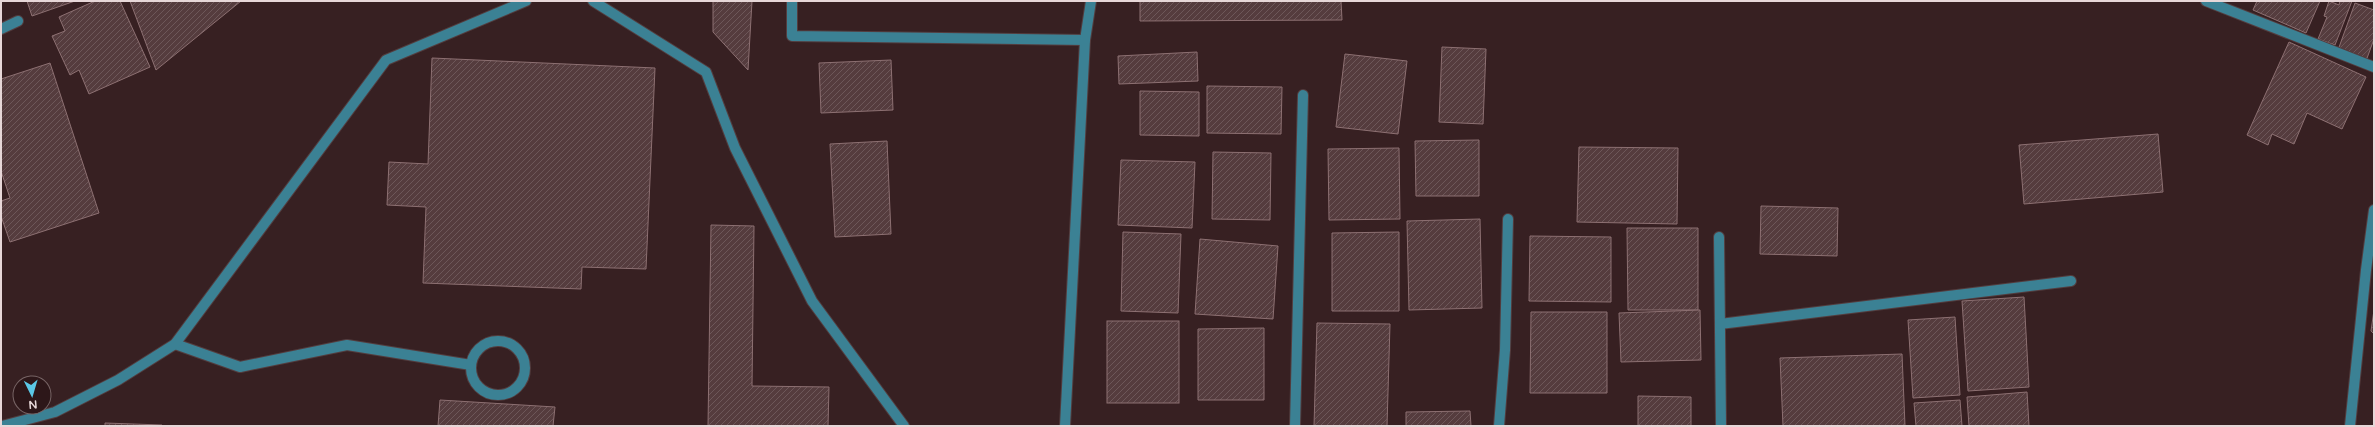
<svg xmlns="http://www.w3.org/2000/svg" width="2375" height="427" font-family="'Varela Round',sans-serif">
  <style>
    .building { fill: url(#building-hatch); stroke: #8d7072 }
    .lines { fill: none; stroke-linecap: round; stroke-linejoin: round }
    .minor-casing { stroke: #533d3f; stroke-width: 12 }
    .minor { stroke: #3b8194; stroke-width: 10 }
  </style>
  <defs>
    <pattern id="building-hatch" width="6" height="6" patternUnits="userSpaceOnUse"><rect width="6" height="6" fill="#553c3e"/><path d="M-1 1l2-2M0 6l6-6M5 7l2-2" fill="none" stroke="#6d5759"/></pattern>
  </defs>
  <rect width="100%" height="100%" fill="#372022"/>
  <!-- building -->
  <g class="building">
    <path d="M27,1h48l-43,15z"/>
    <path d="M95,1h25l30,66 -61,27 -10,-24 -9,5 -18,-39 13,-5 -6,-14z"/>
    <path d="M130,1h111l-85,69z"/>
    <path d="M713,1h39l-4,69 -35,-38z"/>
    <path d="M1140,1h201l1,19 -202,1z"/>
    <path d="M2257,1h63l-14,32 -53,-23z"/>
    <path d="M2329,1l10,4 1,-4h12l-17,44 -17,-6 9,-22 -3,-1z"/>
    <path d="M2355,3l19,7v29l-8,22 -28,-11z"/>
    <path d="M2289,42l77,35 -24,52 -35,-16 -13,31 -22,-10 -4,11 -21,-10z"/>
    <path d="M1442,47l44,2 -3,75 -44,-2z"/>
    <path d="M1197,52l1,29 -79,3 -1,-28z"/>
    <path d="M1345,54l62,7 -9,73 -62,-7z"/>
    <path d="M432,58l223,10 -9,201 -64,-2 -1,22 -158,-6 3,-76 -39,-2 2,-43 39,2z"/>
    <path d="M891,60l2,50 -72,3 -2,-50z"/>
    <path d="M50,63l49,150 -89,29 -9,-26v-15l9,-3 -9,-27v-92z"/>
    <path d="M1207,86l75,1 -1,47 -74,-1z"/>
    <path d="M1140,91l59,1v44l-59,-1z"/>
    <path d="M2158,134l5,58 -139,12 -5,-59z"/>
    <path d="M1479,140v56h-63l-1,-55z"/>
    <path d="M887,141l4,93 -56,3 -5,-93z"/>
    <path d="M1579,147l99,1 -1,76 -100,-2z"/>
    <path d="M1399,148l1,71 -71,1 -1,-71z"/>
    <path d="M1213,152l58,1 -1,67 -58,-1z"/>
    <path d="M1121,160l74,2 -3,66 -74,-3z"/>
    <path d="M1761,206l77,2 -1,48 -77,-2z"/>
    <path d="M1480,219l2,89 -73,2 -2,-89z"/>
    <path d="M711,225l43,1 -2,160 77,1 -1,39h-120z"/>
    <path d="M1627,228h71v82h-70z"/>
    <path d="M1123,232l58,2 -3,79 -57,-2z"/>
    <path d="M1399,232v79h-67v-78z"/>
    <path d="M1530,236l81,1v65l-82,-1z"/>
    <path d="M1200,239l78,7 -5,73 -78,-5z"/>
    <path d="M2024,297l5,90 -61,4 -6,-90z"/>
    <path d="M1700,310l1,50 -80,2 -2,-49z"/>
    <path d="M2374,310v24l-3,-3z"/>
    <path d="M1531,312h76v81h-77z"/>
    <path d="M1955,317l5,78 -47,3 -5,-78z"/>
    <rect x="1107" y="321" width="72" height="82"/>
    <path d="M1317,323l73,1 -3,102h-73z"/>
    <path d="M1264,328v72h-66v-71z"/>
    <path d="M1902,354l3,72h-122l-3,-68z"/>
    <path d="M2027,392l2,34h-60l-2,-29z"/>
    <path d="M1638,396l53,1v29h-53z"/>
    <path d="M440,400l115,7 -2,19h-115z"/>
    <path d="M1960,400l2,26h-46l-2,-23z"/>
    <path d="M1470,411l1,15h-65v-14z"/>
    <path d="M105,423l57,2v1h-57z"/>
  </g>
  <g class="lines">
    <defs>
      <g id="minor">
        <path d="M593,1l113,71 29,76 77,153 92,125"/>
        <path d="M792,1v35l293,4"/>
        <path d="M2206,1l168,66"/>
        <path d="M1,29l17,-8"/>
        <path d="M1719,237l2,189"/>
        <path d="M1720,324l351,-43"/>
        <circle cx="498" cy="368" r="27"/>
        <path d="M175,344l65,23 107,-22 124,20"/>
        <path d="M2,426l53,-14 63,-32 57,-36 211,-284 140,-59"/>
        <path d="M1065,426l20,-386 6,-39"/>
        <path d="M1295,426l8,-331"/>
        <path d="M1499,426l6,-76 3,-131"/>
        <path d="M2350,426l16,-156 8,-60"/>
      </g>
    </defs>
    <!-- minor casing -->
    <use href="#minor" class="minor-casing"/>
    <!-- minor -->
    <use href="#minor" class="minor"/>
  </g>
  <!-- border -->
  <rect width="2375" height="427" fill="none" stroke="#e7d7d8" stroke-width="4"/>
  <!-- north arrow -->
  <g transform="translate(32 395) rotate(175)"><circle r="19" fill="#2d1719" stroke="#776465"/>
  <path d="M0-3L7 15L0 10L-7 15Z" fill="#5bc8e6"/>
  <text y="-6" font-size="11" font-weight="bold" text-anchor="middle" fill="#e7d7d8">N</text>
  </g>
</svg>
